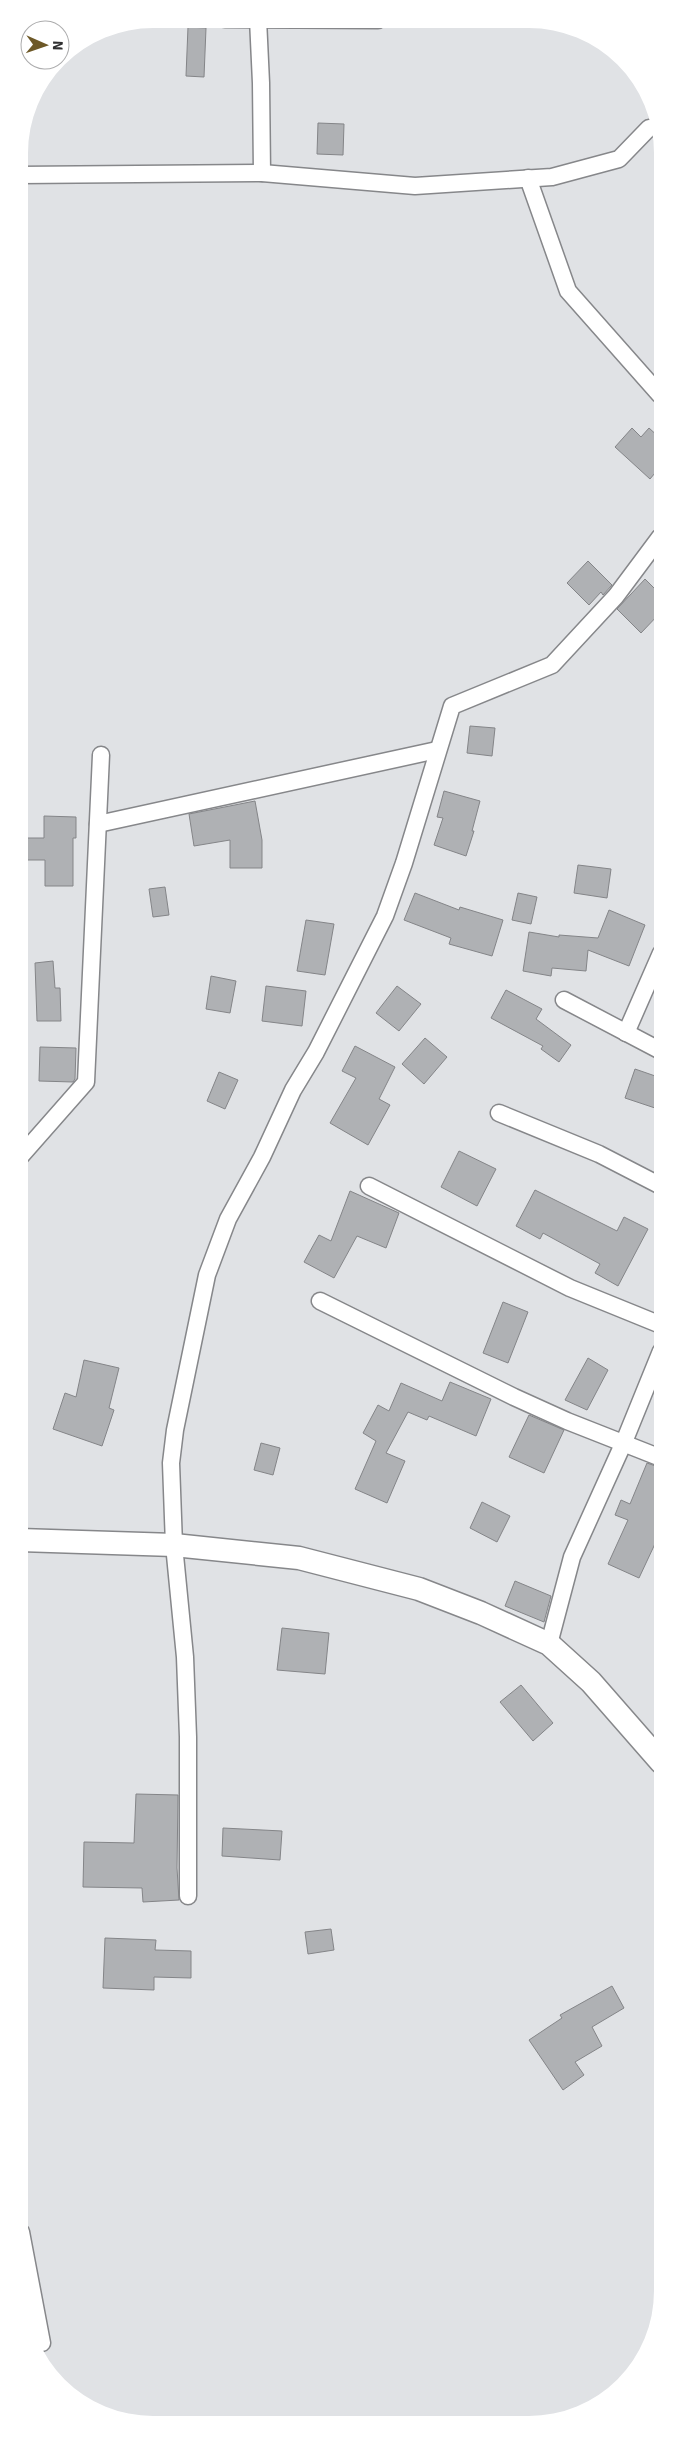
<svg xmlns="http://www.w3.org/2000/svg" width="681" height="2443" font-family="Signika,sans-serif">
  <style>
    .building { fill: #afb1b4; stroke: #848588 }
    .lines { fill: none; stroke-linecap: round; stroke-linejoin: round }
    .street-casing { stroke: #86878a; stroke-width: 19 }
    .secondary-casing { stroke: #86878a; stroke-width: 25 }
    .street { stroke: #fff; stroke-width: 16 }
    .secondary { stroke: #fff; stroke-width: 22 }
  </style>
  <rect width="100%" height="100%" fill="#e0e2e5"/>
  <!-- building -->
  <g class="building">
    <path d="M188,27l18,1 -2,49 -18,-1z"/>
    <path d="M318,123l26,1 -1,31 -26,-1z"/>
    <path d="M632,428l9,9 8,-9 11,10v29l-10,12 -35,-32z"/>
    <path d="M588,561l24,24 -9,10 -2,-3 -12,13 -22,-22z"/>
    <path d="M645,579l15,15v19l-19,20 -24,-24z"/>
    <path d="M470,726l25,2 -3,28 -25,-3z"/>
    <path d="M444,791l36,10 -8,30h2l-8,25 -32,-11 9,-27 -6,-1z"/>
    <path d="M255,801l7,39v28h-32v-28l-36,6 -5,-32z"/>
    <path d="M44,816l32,1v21h-3v48h-28v-26h-25v-22h24z"/>
    <path d="M578,865l33,4 -4,29 -33,-5z"/>
    <path d="M165,887l4,28 -16,2 -4,-28z"/>
    <path d="M415,893l44,17 1,-3 43,13 -11,36 -43,-12 2,-6 -47,-18z"/>
    <path d="M518,893l19,4 -6,27 -19,-4z"/>
    <path d="M609,910l36,15 -16,41 -41,-16 -2,21 -34,-3 -1,8 -28,-5 6,-39 30,5v-2l39,3z"/>
    <path d="M306,920l28,4 -9,51 -28,-4z"/>
    <path d="M53,961l2,27h5l1,33h-24l-2,-58z"/>
    <path d="M211,976l25,5 -6,32 -24,-4z"/>
    <path d="M266,986l40,5 -4,35 -40,-5z"/>
    <path d="M397,986l24,18 -22,27 -23,-18z"/>
    <path d="M506,990l36,19 -6,10 35,26 -12,17 -18,-13 2,-3 -52,-28z"/>
    <path d="M425,1038l22,19 -23,27 -22,-20z"/>
    <path d="M355,1046l40,21 -16,32 11,6 -22,40 -38,-22 26,-45 -14,-7z"/>
    <path d="M40,1047l36,1 -1,31 -2,3 -34,-1z"/>
    <path d="M635,1069l26,9v32l-36,-12z"/>
    <path d="M219,1072l19,8 -13,29 -18,-8z"/>
    <path d="M459,1151l37,18 -19,37 -36,-19z"/>
    <path d="M535,1190l82,41 7,-14 24,12 -30,57 -23,-13 5,-9 -57,-31 -3,6 -24,-13z"/>
    <path d="M350,1191l49,22 -13,35 -29,-12 -23,42 -30,-16 15,-27 12,6z"/>
    <path d="M503,1302l25,10 -20,51 -25,-10z"/>
    <path d="M588,1358l20,12 -21,40 -22,-10z"/>
    <path d="M84,1360l35,8 -10,40 5,2 -12,36 -49,-17 12,-36 11,4z"/>
    <path d="M450,1382l41,17 -15,37 -47,-20 -2,4 -19,-8 -22,41 19,8 -18,42 -32,-14 21,-48 -13,-8 15,-28 11,6 12,-28 41,18z"/>
    <path d="M529,1415l35,15 -20,43 -35,-16z"/>
    <path d="M261,1443l19,5 -7,27 -19,-5z"/>
    <path d="M647,1463l14,5v63l-22,47 -31,-14 20,-44 -13,-5 6,-15 9,4z"/>
    <path d="M482,1502l28,14 -13,26 -27,-14z"/>
    <path d="M515,1581l36,15 -7,26 -39,-16z"/>
    <path d="M282,1628l47,5 -4,41 -48,-4z"/>
    <path d="M521,1685l32,38 -20,18 -33,-39z"/>
    <path d="M136,1794l42,1 -1,73 2,32 -36,2 -1,-14 -59,-1 1,-45 50,1z"/>
    <path d="M223,1828l59,3 -2,29 -58,-4z"/>
    <path d="M331,1929l3,21 -26,4 -3,-22z"/>
    <path d="M105,1938l51,2 -1,10 36,1v27l-37,-1v13l-51,-2z"/>
    <path d="M612,1986l12,22 -32,19 10,19 -27,16 9,13 -21,15 -34,-50 33,-22 -2,-3z"/>
  </g>
  <g class="lines">
    <defs>
      <g id="street">
        <path d="M225,19l153,1"/>
        <path d="M258,19l3,64 1,90"/>
        <path d="M19,175l243,-2 153,13 137,-9 67,-18 30,-31"/>
        <path d="M528,178l40,113 92,104"/>
        <path d="M98,824l339,-74"/>
        <path d="M564,1000l97,51"/>
        <path d="M626,1033l35,-80"/>
        <path d="M499,1113l100,41 62,32"/>
        <path d="M20,1157l66,-75 15,-327"/>
        <path d="M369,1186l201,102 91,37"/>
        <path d="M320,1301l194,96 53,24 94,37"/>
        <path d="M549,1644l23,-87 52,-115 37,-91"/>
        <path d="M188,1896v-159l-3,-80 -11,-112 -3,-82 4,-33 32,-155 21,-56 34,-62 31,-67 23,-38 69,-136 19,-53 48,-157 100,-41 64,-69 44,-59"/>
        <path d="M21,2232l21,111"/>
      </g>
      <path id="secondary" d="M20,1540l154,5 125,13 120,31 62,24 68,31 42,38 70,80"/>
    </defs>
    <!-- street casing -->
    <use href="#street" class="street-casing"/>
    <!-- secondary casing -->
    <use href="#secondary" class="secondary-casing"/>
    <!-- street -->
    <use href="#street" class="street"/>
    <!-- secondary -->
    <use href="#secondary" class="secondary"/>
  </g>
  <!-- crop -->
  <path d="M0 0H681V2443H0ZM153 28H529A125 125 0 0 1 654 153V2291A125 125 0 0 1 529 2416H153A125 125 0 0 1 28 2291V153A125 125 0 0 1 153 28Z" fill="#fff" fill-rule="evenodd"/>
  <!-- north arrow -->
  <g transform="translate(45 45) rotate(92)"><circle r="24" fill="#ffffff" stroke="#acacad"/>
  <path d="M0-4L9 19L0 12L-9 19Z" fill="#6d5827"/>
  <text y="-8" font-size="14" font-weight="bold" text-anchor="middle" fill="#303031">N</text>
  </g>
</svg>
